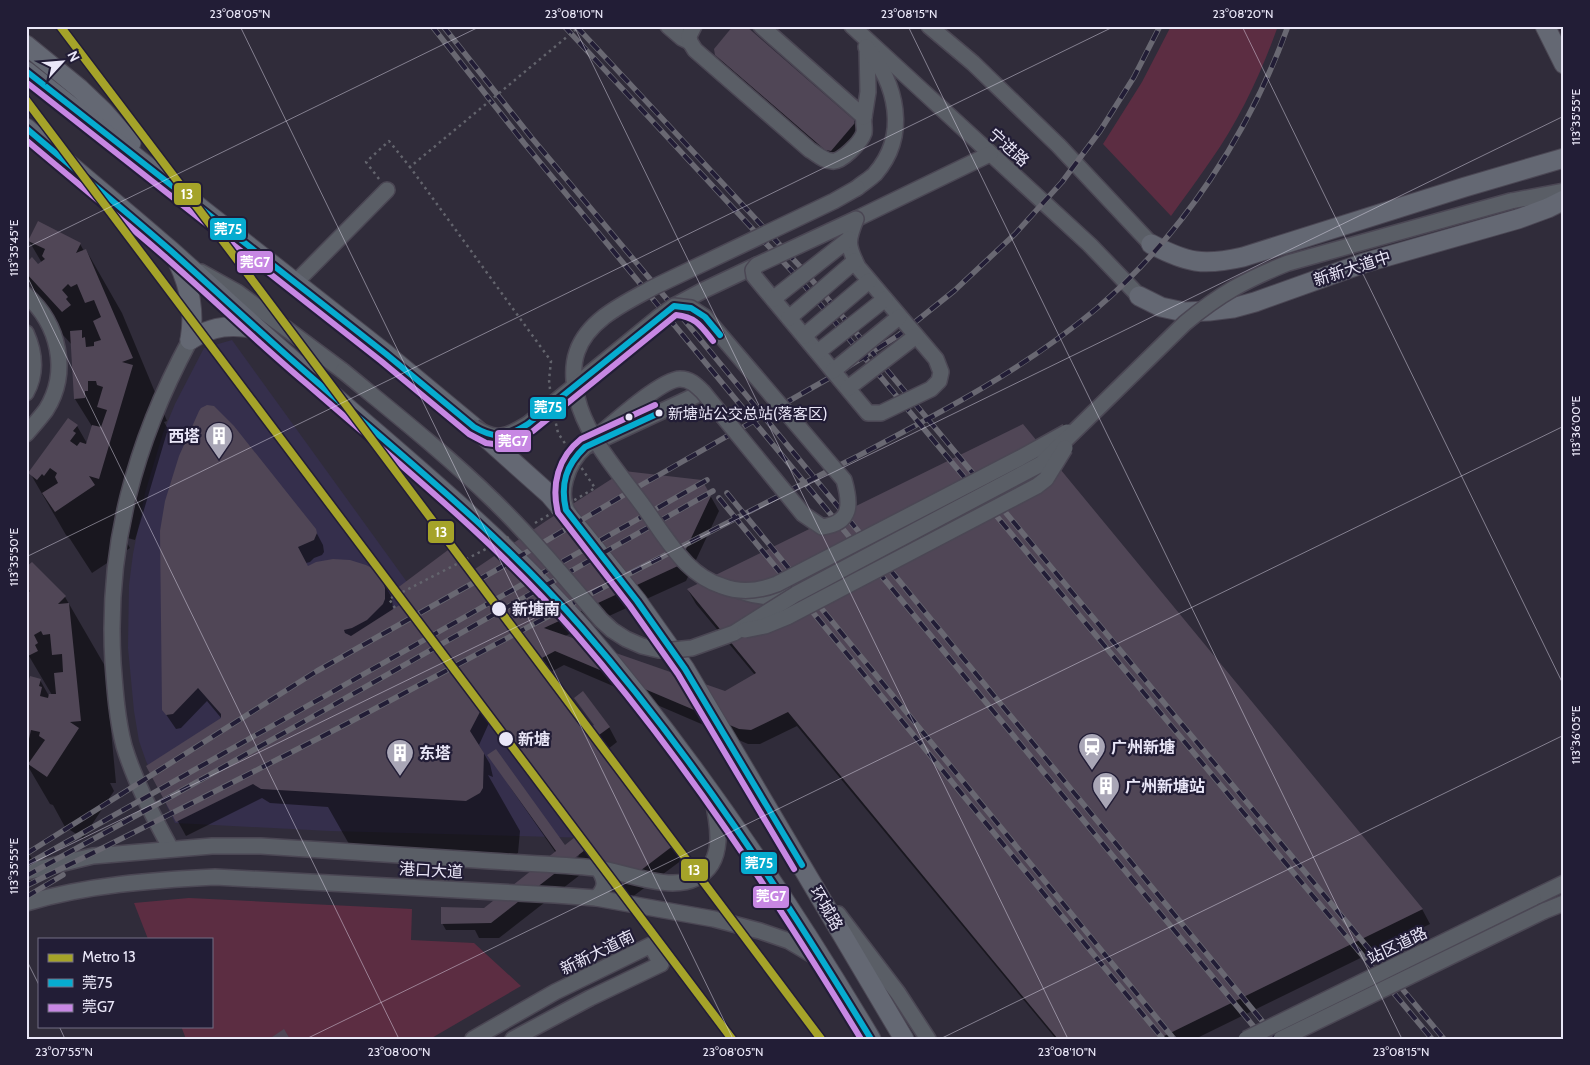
<svg xmlns="http://www.w3.org/2000/svg" width="1590" height="1065" font-family="Cabin,'Noto Sans SC',sans-serif">
  <style>
    .built { fill: #352f4c }
    .green { fill: #5c2d42 }
    .shadow { fill: #0007; fill-rule: evenodd }
    .building { fill: #504656 }
    .lines { fill: none; stroke-linecap: round; stroke-linejoin: round }
    .minor-casing { stroke: #4b4754; stroke-width: 18 }
    .major-casing { stroke: #4b4754; stroke-width: 21 }
    .path { stroke: #63646d; stroke-width: 2.5; stroke-dasharray: 2.5 4; stroke-linecap: butt }
    .minor { stroke: #5a5e66; stroke-width: 15 }
    .major { stroke: #646873; stroke-width: 19 }
    .rail-casing { stroke: #696872; stroke-width: 5.5 }
    .rail { stroke: #221d36; stroke-width: 4; stroke-dasharray: 11; stroke-linecap: butt }
    .minor-bridge-casing { stroke: #4b4754; stroke-width: 18; stroke-linecap: butt }
    .path-bridge { stroke: #63646d; stroke-width: 2.5; stroke-dasharray: 2.5 4; stroke-linecap: butt }
    .minor-bridge { stroke: #5a5e66; stroke-width: 15 }
    .bus-1-casing { stroke: #221d36; stroke-width: 10 }
    .bus-2-casing { stroke: #221d36; stroke-width: 10 }
    .bus-1 { stroke: #06acd0; stroke-width: 6 }
    .bus-2 { stroke: #c787e3; stroke-width: 6 }
    .metro-1-casing { stroke: #221d36; stroke-width: 11 }
    .metro-1 { stroke: #a5a329; stroke-width: 8 }
    .ticks { fill: none; stroke: #eae7f8; stroke-width: 1; stroke-opacity: 0.45 }
    .bus-dot { fill: #eae7f8; stroke: #221d36; stroke-width: 2 }
    .labels { text-anchor: middle; stroke-width: 4.5; stroke-linejoin: round; paint-order: stroke }
    .bus-label { font-size: 15px; fill: #eae7f8; stroke: #221d36; text-anchor: start }
    .street-label { font-size: 16px; fill: #eae7f8; stroke: #221d36 }
    .poi-label { font-size: 16px; font-weight: bold; fill: #eae7f8; stroke: #221d36; text-anchor: start }
    .stop-label { font-size: 16px; font-weight: bold; fill: #eae7f8; stroke: #221d36; text-anchor: start }
    .line-badge { stroke: #221d36; stroke-width: 2 }
    .badge-label { font-size: 14px; text-anchor: middle; font-weight: bold; fill: #fff }
    .neatline { fill: none; stroke: #eae7f8; stroke-width: 2 }
    .ticks-label { font-size: 12px; text-anchor: middle; fill: #eae7f8 }
  </style>
  <rect width="100%" height="100%" fill="#302c3a"/>
  <!-- built -->
  <path class="built" d="M232,340l360,498 -262,-7 -155,-8 -20,-42 -9,-20 -7,-20 -5,-30 -6,-63 1,-63 4,-31 12,-61 18,-60 12,-29 29,-56z"/>
  <!-- green -->
  <g class="green">
    <path d="M1171,26h107c-16,45 -39,95 -67,134 -13,19 -27,38 -40,56l-68,-72 39,-62z"/>
    <path d="M189,898l223,11 -1,31 63,3 47,43 -91,53h-140l-6,-9 -15,9h-83l-5,-13h30v-87h-63l-14,-36z"/>
  </g>
  <!-- shadow -->
  <g class="shadow">
    <path d="M716,54l137,67 8,15 -22,29 -114,-96z"/>
    <path d="M29,241l51,3 4,7 2,-1 36,63 45,108 -3,1 4,7 -33,111 -11,-3 6,11 -38,25 -22,-34 -4,-4 -36,-62 47,-47 11,19 5,-17 -18,-29 -3,-54 -18,-20 -28,-48v-19l12,8 4,-3z"/>
    <path d="M702,481l17,30 -33,70 -121,55 160,56 30,-17 -59,-71 -8,-14 734,319 8,15 -235,115h-139l-259,-313 -37,18h-12l-184,-79 -13,7 41,56 17,-1 8,15 -9,7 69,93 9,15 -62,46 -30,-39 -95,74h-20l-4,-8h-29l-4,-7 42,-14 72,-56 -48,-69 57,63 10,-9 -86,-115 -10,22 11,19 3,13 -5,-2 32,56 -2,22 -16,10 -149,-12 -25,-44 -58,-4 -8,-5 -76,38 -38,-69 74,-48 -15,-18 -26,27 -5,1 -13,-19 -2,-178 154,-2 8,15 1,7 -2,3 -8,3 -4,4 -4,1 2,4 73,11 11,20 1,12 8,-5 -7,-13 81,-21zM578,854l1,2 -16,13z"/>
    <path d="M26,569l39,28 40,69 11,117h-6l4,8 -31,47 -18,-11 -12,-22 -3,-1 -24,-41v-69l14,-14 9,16 3,-1 -26,-44 2,-56 -2,-2z"/>
    <path d="M26,849l8,13 6,20 -14,5z"/>
  </g>
  <!-- building -->
  <g class="building">
    <path d="M733,26h13l108,94v4l-23,27 -6,-1 -110,-95 -1,-6z"/>
    <path d="M38,221l43,22 -5,10 10,-4 47,109 -11,4 11,3 -34,114 -10,-3 6,9 -40,27 -13,-19 16,-10 -3,-6 2,-4 -7,-5 -6,8 -2,-2 -5,6 -9,-7 40,-55 10,7 -5,6 3,2 -6,8 7,5 3,-4 6,2 6,-19 9,2 6,-17 -10,-3 6,-20 -6,-2 -1,-4h-8v10h-3v7l-11,1 -4,-68 12,-1v8l3,-1 1,10 8,-1v-4l7,-2 -8,-19 8,-4 -7,-17 -9,3 -8,-19 -6,3 -3,-3 -6,6 6,7 -2,2 5,6 -9,7 -36,-39v-16l3,3 3,-3 6,7 7,-5 -3,-3 3,-7 -17,-8z"/>
    <path d="M207,405l7,1 20,20 82,103 1,4 -3,7 -16,7 10,19 8,-4 17,-3 17,1 16,5 8,4 8,9 3,10v11l-2,5 -16,16 -15,8 -8,2 1,3 6,3 50,-32 -9,-12 64,-48 19,25 71,-48 78,-50 78,9 9,16 -33,70 -134,62 181,63 31,-18 -69,-84 336,-165 400,485 -265,130h-100l-270,-327 -37,18 -12,-1 -184,-78 -13,7 50,68 2,-1 -20,-27 9,-7 27,36 -11,8 79,107 -63,48 -30,-40 -94,73 -50,1v-17l43,1 72,-57 -69,-96 9,-6 69,96 10,-8 -94,-127 -11,21 14,22 -1,35 -3,5 -14,8 -205,-12 -8,-5 -77,38 -30,-56 75,-48v-4l-23,-26 -25,26 -7,1 -4,-5 -2,-179 5,-30 14,-45 20,-45 2,-3z"/>
    <path d="M32,562l34,34 -8,8 11,-1 12,118 -11,1 9,6 -32,49 -19,-13 17,-24 -6,-4 1,-4 -9,-2 -2,9 -3,-1v-49l4,-13 11,3 -2,7 3,1 -2,9 8,2 1,-4h7l-2,-21 9,-1 -1,-18 -10,1 -2,-21 -7,1 -2,-4 -7,4 4,8 -3,2 3,6 -10,5 -2,-3v-59l4,-3 -4,-3v-21z"/>
    <path d="M284,1029l6,10h-21z"/>
  </g>
  <g class="lines">
    <defs>
      <g id="minor">
        <path d="M668,26l14,12 8,4"/>
        <path d="M694,26l-5,10 1,6 5,8 115,100c7,4 14,11 22,11 9,2 29,-19 32,-28 1,-5 -1,-10 0,-16"/>
        <path d="M761,26l103,91 4,-25 -1,-45"/>
        <path d="M852,26l238,219 49,51"/>
        <path d="M929,26l44,37 86,83 92,98"/>
        <path d="M857,188c6,-5 13,-9 18,-14 34,-39 22,-90 -9,-127"/>
        <path d="M1511,201l53,-10"/>
        <path d="M856,219l134,-65"/>
        <path d="M201,272l36,20 106,79"/>
        <path d="M295,283l92,-93"/>
        <path d="M26,295c33,29 44,77 20,115 -6,8 -13,16 -20,24"/>
        <path d="M674,306l28,-15 55,-26"/>
        <path d="M26,333c9,20 11,40 0,60"/>
        <path d="M570,515c-15,-20 -2,-53 15,-68l118,-55"/>
        <path d="M740,591c21,7 33,7 55,3"/>
        <path d="M171,849c-18,-33 -36,-67 -47,-103 -7,-27 -9,-56 -11,-83 -7,-117 22,-221 77,-323"/>
        <path d="M26,872l67,-16 119,-10h49c72,5 143,9 215,14 40,3 80,4 120,8 30,4 73,24 100,10 31,-16 22,-55 16,-82"/>
        <path d="M596,898c11,-10 10,-18 2,-30"/>
        <path d="M1533,898l31,-15"/>
        <path d="M26,903c61,-18 126,-23 189,-26l340,18 41,3 118,21 46,12 29,10 32,19"/>
        <path d="M1544,911l20,-8"/>
        <path d="M838,914l60,79 30,46"/>
        <path d="M473,1039l82,-47 96,-47 10,19 -71,34 -77,41"/>
      </g>
      <g id="major">
        <path d="M1545,26l19,38"/>
        <path d="M26,45l54,44 23,22 28,32"/>
        <path d="M26,71l360,283 88,73 76,68 33,39 54,67 48,68 219,370"/>
        <path d="M26,128c48,41 97,81 144,122 53,47 105,96 159,142 87,76 177,149 253,236 109,127 203,267 289,411"/>
        <path d="M1151,244c36,19 52,22 92,13l222,-70 99,-29"/>
        <path d="M178,262c12,26 17,50 12,78"/>
        <path d="M1139,296l22,11 23,5 25,-1 24,-3 22,-6 109,-39 154,-44 30,-11 16,-8"/>
        <path d="M190,340c22,-14 43,-17 68,-10"/>
      </g>
    </defs>
    <!-- minor casing -->
    <use href="#minor" class="minor-casing"/>
    <!-- major casing -->
    <use href="#major" class="major-casing"/>
    <!-- path -->
    <path class="path" d="M379,179l-13,-17 23,-21 21,26"/>
    <!-- minor -->
    <use href="#minor" class="minor"/>
    <!-- major -->
    <use href="#major" class="major"/>
    <defs>
      <g id="rail">
        <path d="M432,26l92,117 740,896"/>
        <path d="M443,26l88,111 145,173 601,729"/>
        <path d="M564,26l236,254 632,759"/>
        <path d="M576,26l231,248 637,765"/>
        <path d="M727,493l447,546"/>
        <path d="M719,498l444,541"/>
        <path d="M26,854l291,-183 188,-106 124,-73 209,-119 61,-38 55,-44 61,-57 47,-52 38,-51 34,-54 26,-51"/>
        <path d="M26,865l681,-385"/>
        <path d="M26,876l146,-80 541,-305"/>
        <path d="M26,886c108,-53 216,-108 322,-163 102,-54 203,-109 306,-162 67,-35 134,-70 202,-104 84,-44 167,-87 240,-148 86,-73 154,-177 192,-283"/>
        <path d="M26,897l37,-22"/>
      </g>
    </defs>
    <!-- rail casing -->
    <use href="#rail" class="rail-casing"/>
    <!-- rail -->
    <use href="#rail" class="rail"/>
    <defs>
      <g id="minor-bridge">
        <path d="M857,188l-23,13 -180,86c-27,15 -66,32 -77,65 -6,17 -3,39 3,56 12,35 39,65 61,95 15,20 28,43 46,61 9,9 22,18 35,22 18,7 37,5 55,-2l243,-126 47,-26"/>
        <path d="M856,219c-9,22 -9,26 2,48l78,92 5,13 -2,9 -8,8 -50,24h-13l-95,-114 -19,-23 -1,-6 4,-5z"/>
        <path d="M773,299l76,-60"/>
        <path d="M789,318l66,-57"/>
        <path d="M804,336l65,-55"/>
        <path d="M818,352l67,-53"/>
        <path d="M343,371c51,42 103,83 151,130 38,37 72,78 107,119l11,10 14,9 16,7 17,4h14l19,-2 42,-15 62,-39 245,-130 144,-141c35,-29 60,-43 103,-60l223,-62"/>
        <path d="M833,371l66,-54"/>
        <path d="M848,388l68,-52"/>
        <path d="M474,427c22,15 33,10 54,-3l132,-108 14,-10 17,2 14,9 139,163c7,24 8,43 -22,47l-19,-13 -100,-122c-7,-7 -13,-13 -23,-13 -20,0 -77,53 -95,68"/>
        <path d="M745,630l20,-4 22,-9 250,-131 9,-7 19,-31"/>
        <path d="M1246,1039l287,-141"/>
        <path d="M1281,1039l263,-128"/>
      </g>
    </defs>
    <!-- minor-bridge casing -->
    <use href="#minor-bridge" class="minor-bridge-casing"/>
    <!-- path-bridge -->
    <g class="path-bridge">
      <path d="M550,389l-1,-9 2,-19 -141,-194 170,-141"/>
      <path d="M535,523l60,-35 -37,-55 -3,-14"/>
      <path d="M395,608l-6,-9 122,-63"/>
    </g>
    <!-- minor-bridge -->
    <use href="#minor-bridge" class="minor-bridge"/>
    <defs>
      <g id="bus-1">
        <path d="M26,71l360,283 88,73c22,13 33,10 54,-3l146,-118 17,2 14,9 15,18"/>
        <path d="M26,128c48,41 97,81 144,122 47,42 93,85 140,126 93,81 191,159 272,252 110,126 202,268 289,411"/>
        <path d="M659,413l-74,34c-19,18 -25,37 -19,63l71,91 48,68 117,196"/>
      </g>
      <g id="bus-2">
        <path d="M26,82l355,279 88,73 17,9 15,2 16,-5 16,-9 143,-116c20,2 25,11 37,26"/>
        <path d="M26,140c46,39 92,76 138,116 48,42 94,87 143,128 92,80 188,157 268,249 109,125 200,265 286,406"/>
        <path d="M655,405l-74,34c-23,18 -30,46 -23,74l72,93 48,68 116,195"/>
      </g>
    </defs>
    <!-- bus-1 casing -->
    <use href="#bus-1" class="bus-1-casing"/>
    <!-- bus-2 casing -->
    <use href="#bus-2" class="bus-2-casing"/>
    <!-- bus-1 -->
    <use href="#bus-1" class="bus-1"/>
    <!-- bus-2 -->
    <use href="#bus-2" class="bus-2"/>
    <defs>
      <g id="metro-1">
        <path d="M60,26l181,239 580,774"/>
        <path d="M26,100l706,939"/>
      </g>
    </defs>
    <!-- metro-1 casing -->
    <use href="#metro-1" class="metro-1-casing"/>
    <!-- metro-1 -->
    <use href="#metro-1" class="metro-1"/>
  </g>
  <!-- ticks -->
  <path class="ticks" d="M240,26l493,1013M574,26l494,1013M908,26l494,1013M1242,26l322,660M26,248l455,-222M26,274l373,765M26,557l1089,-531M26,866l1538,-750M26,959l13,26M59,1026l6,13M306,1039l1258,-613M940,1039l624,-304"/>
  <!-- icons -->
  <defs>
    <symbol id="building-pin" viewBox="-11 -11 22 30"><path d="M0 17L-7.5 6A9.5 9.5 0 1 1 7.5 6Z" fill="#a9a6b6" stroke="#221d36"/><path d="M-4-6H4V6H1V3H-1V6H-4ZM-2.5-4.3h1.7v1.8h-1.7ZM.8-4.3h1.7v1.8H.8ZM-2.5-1h1.7V.8h-1.7ZM.8-1h1.7V.8H.8Z" fill="#fff"/></symbol>
    <symbol id="station-pin" viewBox="-11 -11 22 30"><path d="M0 17L-7.5 6A9.5 9.5 0 1 1 7.5 6Z" fill="#a9a6b6" stroke="#221d36"/><path d="M-3-6H3Q5-6 5-4V2Q5 4 3 4L4.5 6H3L1.5 4h-3L-3 6H-4.5L-3 4Q-5 4-5 2V-4Q-5-6-3-6ZM-3.5-4v3h7v-3ZM-3.5 1v1.5H-2V1ZM2 1v1.5H3.5V1Z" fill="#fff"/></symbol>
  </defs>
  <g fill-rule="evenodd">
    <use href="#building-pin" x="203" y="420" width="32" height="43"/>
    <use href="#station-pin" x="1076" y="731" width="32" height="43"/>
    <use href="#building-pin" x="384" y="737" width="32" height="43"/>
    <use href="#building-pin" x="1090" y="770" width="32" height="43"/>
  </g>
  <!-- markers -->
  <g class="bus-dot">
    <circle cx="659" cy="413" r="4.5"/>
    <circle cx="629" cy="417" r="4.5"/>
    <circle cx="499" cy="609" r="8"/>
    <circle cx="506" cy="739" r="8"/>
  </g>
  <g class="labels">
    <!-- bus labels -->
    <g class="bus-label">
      <text x="668" y="419">新塘站公交总站(落客区)</text>
    </g>
    <!-- street labels -->
    <g class="street-label">
      <text transform="translate(1009 147) rotate(42)" y="6">宁进路</text>
      <text transform="translate(1352 268) rotate(-18)" y="6">新新大道中</text>
      <text transform="translate(431 870) rotate(3)" y="6">港口大道</text>
      <text transform="translate(827 908) rotate(60)" y="6">环城路</text>
      <text transform="translate(1397 945) rotate(-26)" y="6">站区道路</text>
      <text transform="translate(597 952) rotate(-26)" y="6">新新大道南</text>
    </g>
    <!-- poi labels -->
    <g class="poi-label">
      <text x="200" y="442" text-anchor="end">西塔</text>
      <text x="1111" y="753">广州新塘</text>
      <text x="419" y="759">东塔</text>
      <text x="1125" y="792">广州新塘站</text>
    </g>
    <!-- stop labels -->
    <g class="stop-label">
      <text x="512" y="615">新塘南</text>
      <text x="518" y="745">新塘</text>
    </g>
  </g>
  <g class="line-badge">
    <rect x="173" y="182" width="29" height="24" rx="5" fill="#a5a329"/>
    <rect x="209" y="217" width="38" height="24" rx="5" fill="#06acd0"/>
    <rect x="236" y="250" width="38" height="24" rx="5" fill="#c787e3"/>
    <rect x="529" y="396" width="38" height="24" rx="5" fill="#06acd0"/>
    <rect x="494" y="429" width="38" height="24" rx="5" fill="#c787e3"/>
    <rect x="427" y="520" width="28" height="24" rx="5" fill="#a5a329"/>
    <rect x="740" y="851" width="38" height="24" rx="5" fill="#06acd0"/>
    <rect x="680" y="858" width="29" height="24" rx="5" fill="#a5a329"/>
    <rect x="752" y="885" width="38" height="24" rx="5" fill="#c787e3"/>
  </g>
  <g class="badge-label">
    <text x="187" y="199">13</text>
    <text x="228" y="234">莞75</text>
    <text x="255" y="267">莞G7</text>
    <text x="548" y="412">莞75</text>
    <text x="513" y="446">莞G7</text>
    <text x="441" y="537">13</text>
    <text x="759" y="868">莞75</text>
    <text x="694" y="875">13</text>
    <text x="771" y="901">莞G7</text>
  </g>
  <!-- border -->
  <rect width="1590" height="1065" fill="none" stroke="#221d36" stroke-width="55"/>
  <!-- legend -->
  <rect x="38" y="938" width="175" height="90" fill="#221d36" stroke="#726e84"/>
  <rect x="48" y="954" width="25" height="8" fill="#a5a329" stroke="#726e84"/>
  <text x="82" y="962" font-size="15" fill="#eae7f8">Metro 13</text>
  <rect x="48" y="979" width="25" height="8" fill="#06acd0" stroke="#726e84"/>
  <text x="82" y="988" font-size="15" fill="#eae7f8">莞75</text>
  <rect x="48" y="1004" width="25" height="8" fill="#c787e3" stroke="#726e84"/>
  <text x="82" y="1012" font-size="15" fill="#eae7f8">莞G7</text>
  <!-- north arrow -->
  <g transform="translate(62 62) rotate(64)" stroke="#221d36" stroke-width="4" paint-order="stroke">
  <path d="M0-4L9 19L0 12L-9 19Z" fill="#eae7f8"/>
  <text y="-8" font-size="14" font-weight="bold" text-anchor="middle" fill="#eae7f8">N</text>
  </g>
  <rect x="28" y="28" width="1534" height="1010" class="neatline"/>
  <g class="ticks-label">
    <text x="240" y="18">23°08'05"N</text>
    <text x="574" y="18">23°08'10"N</text>
    <text x="909" y="18">23°08'15"N</text>
    <text x="1243" y="18">23°08'20"N</text>
    <text transform="translate(1576 117) rotate(-90)" y="4">113°35'55"E</text>
    <text transform="translate(14 248) rotate(-90)" y="4">113°35'45"E</text>
    <text transform="translate(1576 426) rotate(-90)" y="4">113°36'00"E</text>
    <text transform="translate(14 557) rotate(-90)" y="4">113°35'50"E</text>
    <text transform="translate(1576 735) rotate(-90)" y="4">113°36'05"E</text>
    <text transform="translate(14 866) rotate(-90)" y="4">113°35'55"E</text>
    <text x="64" y="1056">23°07'55"N</text>
    <text x="399" y="1056">23°08'00"N</text>
    <text x="733" y="1056">23°08'05"N</text>
    <text x="1067" y="1056">23°08'10"N</text>
    <text x="1401" y="1056">23°08'15"N</text>
  </g>
</svg>
